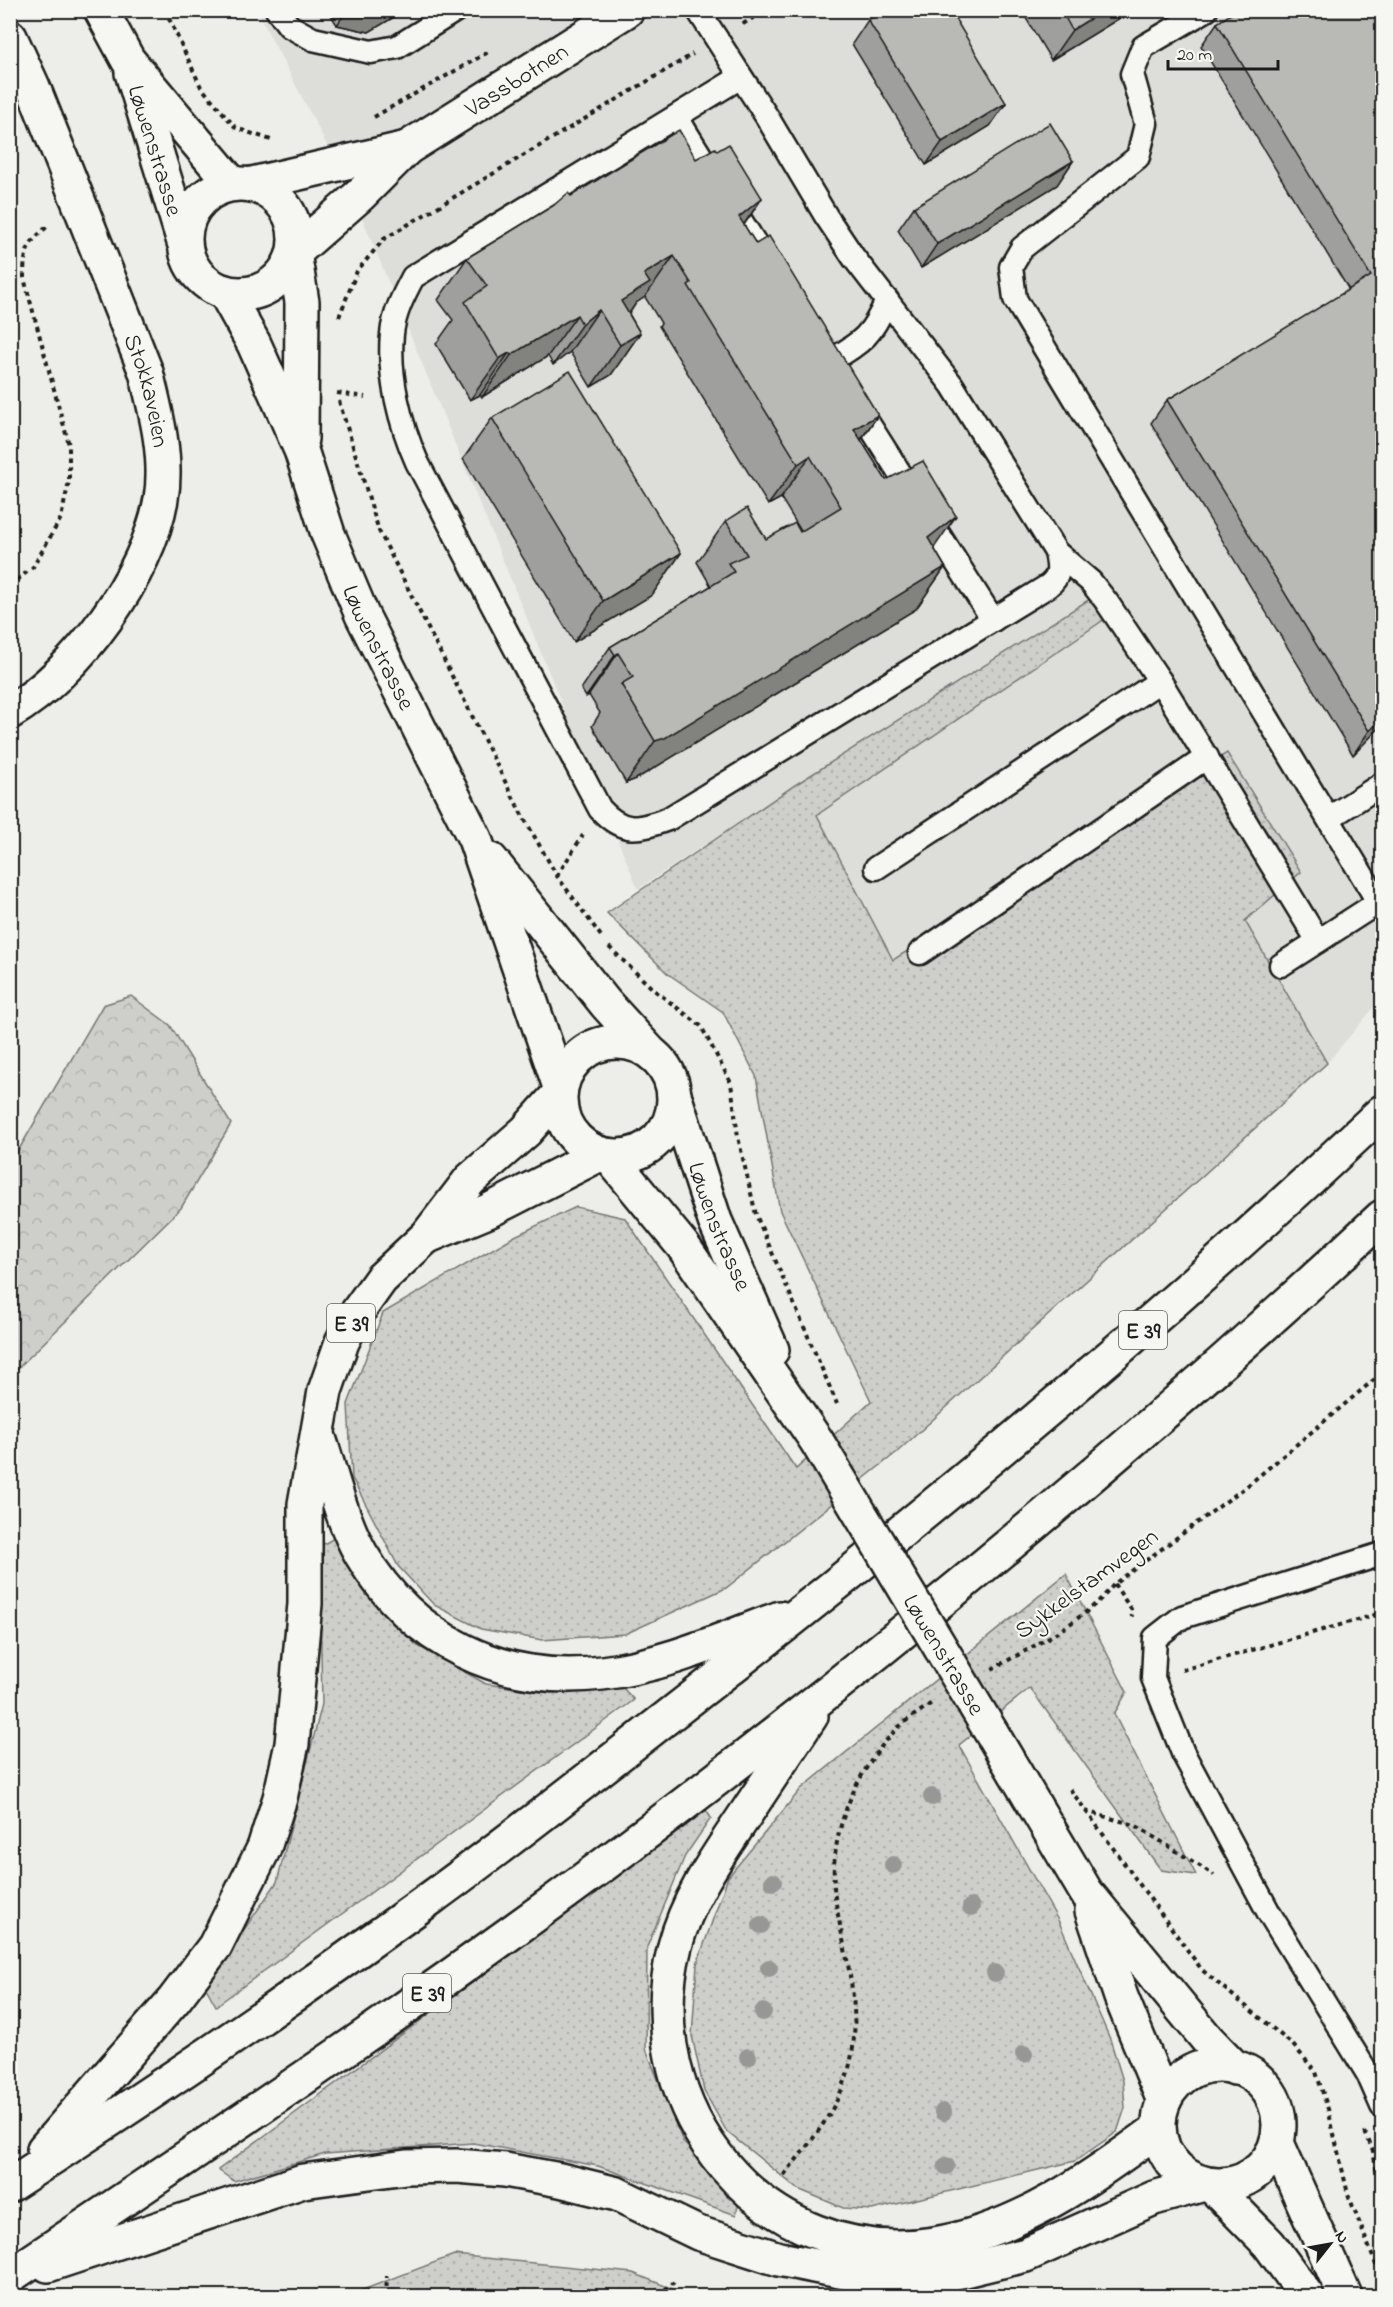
<svg xmlns="http://www.w3.org/2000/svg" width="1393" height="2307" font-family="'Indie Flower',sans-serif">
  <style>
    .built { fill: #ddddda }
    .grass { fill: url(#grass-dots); stroke: #757574; stroke-width: 1.5 }
    .forest { fill: url(#forest-crowns); stroke: #757574; stroke-width: 1.5 }
    .lines { fill: none; stroke-linecap: round; stroke-linejoin: round }
    .lane-casing { stroke: #1c1c1c; stroke-width: 27 }
    .street-casing { stroke: #1c1c1c; stroke-width: 38 }
    .secondary-casing { stroke: #1c1c1c; stroke-width: 38 }
    .highway-casing { stroke: #1c1c1c; stroke-width: 38 }
    .path { stroke: #1c1c1c; stroke-width: 4; stroke-dasharray: 4.5 4.5; stroke-linecap: butt }
    .lane { stroke: #f6f6f2; stroke-width: 22 }
    .street { stroke: #f6f6f2; stroke-width: 33 }
    .secondary { stroke: #f6f6f2; stroke-width: 33 }
    .highway { stroke: #f6f6f2; stroke-width: 33 }
    .secondary-bridge-casing { stroke: #1c1c1c; stroke-width: 38; stroke-linecap: butt }
    .secondary-bridge { stroke: #f6f6f2; stroke-width: 33 }
    .tree { fill: #979795 }
    .wall { fill: #9f9f9d; stroke: #1c1c1c; stroke-width: 1.5 }
    .shaded-wall { fill: #82827f; stroke: #1c1c1c; stroke-width: 1.5 }
    .building { fill: #b9b9b6; stroke: #1c1c1c; stroke-width: 1.5 }
    .labels { text-anchor: middle; stroke-width: 4.5; stroke-linejoin: round; paint-order: stroke }
    .shield { fill: #f6f6f2; stroke: #5d5d5c; stroke-width: 1.5 }
    .shield-label { font-size: 22px; font-weight: bold; fill: #1c1c1c }
    .street-label { font-size: 24px; fill: #1c1c1c; stroke: #f6f6f2 }
  </style>
  <defs>
    <pattern id="grass-dots" width="8" height="8" patternUnits="userSpaceOnUse" patternTransform="scale(1.5)"><rect width="8" height="8" fill="#cececb"/><path d="M2 2h.1M6 6h.1" fill="none" stroke="#b0b0ae" stroke-width="1.8" stroke-linecap="round"/></pattern>
    <pattern id="forest-crowns" width="20" height="18" patternUnits="userSpaceOnUse" patternTransform="scale(1.5)"><rect width="20" height="18" fill="#cececb"/><path d="M2 6a3 3 0 1 1 6 0M12 15a3 3 0 1 1 6 0" fill="none" stroke="#b0b0ae"/></pattern>
  </defs>
  <rect width="100%" height="100%" fill="#edede9"/>
  <filter id="ink" filterUnits="userSpaceOnUse"><feTurbulence type="fractalNoise" baseFrequency=".0167" numOctaves="2"/><feDisplacementMap in="SourceGraphic" scale="12" xChannelSelector="R" yChannelSelector="G"/><feConvolveMatrix kernelMatrix="1 2 1 2 8 2 1 2 1" color-interpolation-filters="sRGB"/></filter>
  <g filter="url(#ink)">
    <!-- built -->
    <path class="built" d="M257,11h1125v987l-55,65 -83,-143 -17,-167 -335,207 -75,-146 288,-195 -310,166 -157,104 -286,-696z"/>
    <!-- grass -->
    <g class="grass">
      <path d="M1101,592l4,27 -288,196 76,145 334,-207 74,119 -56,49 82,142 -431,390 -170,135 -101,46 -83,6 -61,-11 -47,-24 -36,-39 -46,-88 -4,-74 35,-91 132,-77 61,-29 49,11 171,251 75,-68 -91,-190 -24,-135 -33,-64 -56,-39 -60,-60 188,-128z"/>
      <path d="M334,1538l30,52 52,55 70,39 64,9 73,-5 11,12 -418,306 -11,-20 72,-104 45,-178 -3,-157z"/>
      <path d="M1066,1574l61,118 -13,22 82,161 -35,-5 -131,-182 -71,57 100,177 51,117 13,42 2,27 -8,24 -42,29 -203,49 -29,-2 -45,-19 -71,-57 -23,-41 -12,-55 5,-72 31,-87 73,-88z"/>
      <path d="M706,1810l5,8 -26,38 -38,91 -1,102 37,93 56,59 -3,14 -138,-49 -125,-23 -148,11 -91,27 -16,-11z"/>
      <path d="M454,2255l179,18 57,23h-343z"/>
    </g>
    <!-- forest -->
    <path class="forest" d="M131,996l39,29 61,99 -50,84 -170,167v-212l92,-158z"/>
    <g class="lines">
      <defs>
        <g id="lane">
          <path d="M277,10l12,16 24,13 58,13 26,-5 59,-37"/>
          <path d="M698,10l69,107 59,99 28,42 98,127 104,167c3,15 5,24 -8,34l-380,233c-30,11 -45,15 -68,-10l-183,-347c-17,-38 -29,-86 -25,-128 2,-21 12,-40 21,-57l326,-199"/>
          <path d="M1206,10l-63,37 -11,27 14,50 -8,33 -116,91 -11,19 4,32 364,604"/>
          <path d="M677,118l94,151"/>
          <path d="M829,362c34,-21 42,-25 58,-62"/>
          <path d="M854,401l139,219"/>
          <path d="M1056,552l35,30 15,19 54,80 158,260"/>
          <path d="M1329,818l53,-34"/>
          <path d="M876,868l284,-187"/>
          <path d="M920,953l287,-196"/>
          <path d="M1281,965l101,-65"/>
          <path d="M1382,1554l-200,63 -27,21 -2,40 30,75 86,160 99,161 14,32"/>
        </g>
        <g id="street">
          <path id="s1" d="M10,37l23,50 113,285c10,40 22,86 15,127 -13,76 -84,174 -151,213"/>
          <path id="s2" d="M407,148l220,-138"/>
          <path d="M252,184l155,-36 -47,47 -66,58"/>
        </g>
        <g id="secondary">
          <path d="M101,10l27,50 104,124"/>
          <path id="s3" d="M132,73l52,169"/>
          <circle cx="240" cy="239" r="55"/>
          <path d="M294,253l8,49 -1,137"/>
          <path id="s4" d="M225,292l29,52 47,106 27,84 34,81 113,224 85,248"/>
          <path d="M491,860l115,144 42,46"/>
          <circle cx="617" cy="1099" r="57"/>
          <path id="s5" d="M675,1098l40,123 57,129"/>
          <path d="M609,1156l74,90 133,194"/>
          <path d="M991,1732l95,160 121,147 28,29"/>
          <path d="M1092,1911l29,86 43,104"/>
          <circle cx="1219" cy="2125" r="60"/>
          <path d="M1277,2143l68,153"/>
          <path d="M1211,2185l58,59 38,52"/>
        </g>
        <g id="highway">
          <path d="M428,1236l60,-25 112,-57"/>
          <path d="M319,1438c13,38 22,81 42,116 51,87 141,131 241,119 61,-7 121,-34 178,-55"/>
          <path d="M811,1716c-22,33 -44,66 -66,99 -28,42 -57,82 -70,131 -42,163 89,325 259,298 84,-13 158,-66 224,-115"/>
          <path d="M44,2149l130,-149 41,-54 49,-98 16,-50 12,-54 13,-140v-100l20,-113 17,-49 14,-28 25,-35 46,-43 43,-56 56,-49 33,-37"/>
          <path d="M10,2185c143,-92 283,-187 421,-287 87,-63 172,-131 257,-197 240,-186 473,-381 694,-589"/>
          <path d="M48,2265l255,-84 103,-14 51,-1 48,4 55,10 57,14 81,39 81,26 96,19 73,-4 78,-19 128,-57 50,-14"/>
          <path d="M10,2276c232,-155 464,-310 686,-481 237,-182 467,-374 686,-578"/>
        </g>
      </defs>
      <!-- lane casing -->
      <use href="#lane" class="lane-casing"/>
      <!-- street casing -->
      <use href="#street" class="street-casing"/>
      <!-- secondary casing -->
      <use href="#secondary" class="secondary-casing"/>
      <!-- highway casing -->
      <use href="#highway" class="highway-casing"/>
      <!-- path -->
      <g class="path">
        <path d="M165,10l36,77 35,41 38,13"/>
        <path d="M743,24l23,-14"/>
        <path d="M374,117l116,-66"/>
        <path d="M339,317l18,-46 27,-32 309,-185"/>
        <path d="M337,393l28,4"/>
        <path d="M339,401l40,130 142,282 36,63 44,60"/>
        <path d="M10,586l23,-19 28,-49 8,-37v-36l-45,-167c0,-28 4,-35 25,-53"/>
        <path d="M557,876l26,-41"/>
        <path d="M609,947l45,43 47,36 30,57 7,54 18,78 81,189"/>
        <path d="M1114,1584l17,25 1,8"/>
        <path d="M992,1669c40,-22 95,-49 122,-85l133,-98 135,-113"/>
        <path d="M1182,1670l200,-57"/>
        <path d="M1070,1789l132,181 91,75 23,27 12,37 20,85 34,86"/>
        <path d="M1085,1811l50,14 79,50"/>
        <path d="M1365,2132l8,19 9,50"/>
        <path d="M1378,2135l4,11"/>
        <path d="M784,2175c25,-31 51,-61 63,-100 18,-58 -1,-114 -11,-171 -11,-63 18,-134 64,-178 10,-9 23,-16 33,-24"/>
        <path d="M386,2296l1,-20"/>
        <path d="M658,2296l16,-14"/>
      </g>
      <!-- lane -->
      <use href="#lane" class="lane"/>
      <!-- street -->
      <use href="#street" class="street"/>
      <!-- secondary -->
      <use href="#secondary" class="secondary"/>
      <!-- highway -->
      <use href="#highway" class="highway"/>
      <defs>
        <g id="secondary-bridge">
          <path id="s6" d="M816,1440l175,292"/>
        </g>
      </defs>
      <!-- secondary-bridge casing -->
      <use href="#secondary-bridge" class="secondary-bridge-casing"/>
      <!-- secondary-bridge -->
      <use href="#secondary-bridge" class="secondary-bridge"/>
    </g>
    <!-- trees -->
    <g class="tree">
      <circle cx="932" cy="1797" r="9"/>
      <circle cx="893" cy="1865" r="9"/>
      <circle cx="773" cy="1882" r="9"/>
      <circle cx="971" cy="1907" r="9"/>
      <circle cx="761" cy="1925" r="9"/>
      <circle cx="769" cy="1968" r="9"/>
      <circle cx="995" cy="1973" r="9"/>
      <circle cx="763" cy="2012" r="9"/>
      <circle cx="1024" cy="2054" r="9"/>
      <circle cx="748" cy="2057" r="9"/>
      <circle cx="943" cy="2112" r="9"/>
      <circle cx="946" cy="2166" r="9"/>
    </g>
    <!-- wall -->
    <g class="wall">
      <path d="M328,10h78l-37,22 -32,-7z"/>
      <path d="M1021,10h112l-82,50z"/>
      <path d="M1383,10v714l-30,31 -202,-332 16,-23 182,-110 -148,-244 16,-23z"/>
      <path d="M868,20l138,83 -16,23 -64,39 -74,-121z"/>
      <path d="M717,151l45,47 -18,27 12,19 122,171 -17,25 25,40 48,68 11,19 -29,42 -280,170 -10,4 -34,-57 8,-13 -11,-18 -3,2 -5,-8 29,-42 101,-61 -14,-24 29,-41 40,18 35,-8 -20,-33 -13,7 -109,-179 2,-3 -16,-26 -9,6 -7,11 11,19 -29,42 -20,12 -21,-35 -17,13 -5,-9 -66,41 -2,-2 -10,5 -34,-56 17,-24 -15,-20 29,-42 104,-62 125,-37z"/>
      <path d="M1073,161l-16,24 -136,83 -23,-38 16,-23z"/>
      <path d="M492,418l189,135 -29,42 -78,47 -111,-183z"/>
    </g>
    <!-- shaded-wall -->
    <g class="shaded-wall">
      <path d="M347,10h59l-37,22 -32,-7z"/>
      <path d="M1104,10h29l-82,50 21,-30z"/>
      <path d="M1006,103l-16,23 -64,39 16,-23z"/>
      <path d="M1073,161l-16,24 -136,83 16,-24z"/>
      <path d="M762,198l-29,42 6,-23z"/>
      <path d="M674,256l-29,41 -9,6 -15,22v-24l23,-27z"/>
      <path d="M599,310l-29,42 -17,13 29,-41z"/>
      <path d="M577,315l-29,41 -66,41 29,-42z"/>
      <path d="M640,333l-29,42 -20,12 29,-42z"/>
      <path d="M509,353l-29,42 -10,5 29,-41z"/>
      <path d="M878,415l-29,41 5,-27z"/>
      <path d="M810,456l-29,42 -13,7 30,-41z"/>
      <path d="M956,516l-29,42 1,-20z"/>
      <path d="M681,553l-29,42 -78,47 29,-41z"/>
      <path d="M945,567l-29,42 -280,170 -10,4 29,-42z"/>
      <path d="M618,653l-29,42 -3,2 29,-42z"/>
      <path d="M1383,718v6l-30,31 16,-24z"/>
    </g>
    <!-- building -->
    <g class="building">
      <path d="M884,10h66l56,93 -64,39 -74,-122z"/>
      <path d="M1061,10h43l-32,20z"/>
      <path d="M1237,10h146v708l-14,13 -202,-331 204,-124 -154,-253z"/>
      <path d="M1050,123l23,38 -136,83 -23,-37z"/>
      <path d="M679,130l17,29 19,-11 2,3 12,-7 33,54 -23,19 17,27 13,-8 109,179 -24,14 32,51 37,-19 33,55 -28,22 17,29 -280,171 -10,3 -34,-57 12,-7 -15,-24 -3,2 -5,-8 124,-75 -6,-9 19,-8 -21,-34 21,-13 19,31 29,-16 5,9 41,-25 -31,-51 -12,8 -110,-179 3,-2 -17,-27 -30,18 6,9 -29,18 19,32 -20,12 -21,-35 -17,14 -5,-9 -66,40 -2,-2 -10,6 -34,-57 22,-16 -20,-28 86,-52 15,-13 3,3z"/>
      <path d="M570,371l111,182 -78,48 -111,-183z"/>
    </g>
  </g>
  <g class="labels">
    <!-- shield labels -->
    <g class="shield">
      <rect x="327" y="1304" width="48" height="38" rx="4.5"/>
      <rect x="1119" y="1311" width="48" height="38" rx="4.5"/>
      <rect x="403" y="1974" width="48" height="38" rx="4.5"/>
    </g>
    <g class="shield-label">
      <text x="351" y="1331">E 39</text>
      <text x="1143" y="1338">E 39</text>
      <text x="427" y="2001">E 39</text>
    </g>
    <!-- street labels -->
    <g class="street-label">
      <text dy="8" stroke="none"><textPath href="#s2" startOffset="129">Vassbotnen</textPath></text>
      <text dy="8" stroke="none"><textPath href="#s3" startOffset="81">Løwenstrasse</textPath></text>
      <text dy="8" stroke="none"><textPath href="#s1" startOffset="380">Stokkaveien</textPath></text>
      <text dy="8" stroke="none"><textPath href="#s4" startOffset="388">Løwenstrasse</textPath></text>
      <text dy="8" stroke="none"><textPath href="#s5" startOffset="136">Løwenstrasse</textPath></text>
      <text transform="translate(1086 1583) rotate(-36)" y="8">Sykkelstamvegen</text>
      <text dy="8" stroke="none"><textPath href="#s6" startOffset="250">Løwenstrasse</textPath></text>
    </g>
  </g>
  <!-- margin -->
  <rect width="1393" height="2307" fill="none" stroke="#f6f6f2" stroke-width="36"/>
  <rect x="18" y="18" width="1357" height="2271" fill="none" stroke="#1c1c1c" stroke-width="2" filter="url(#ink)"/>
  <!-- north arrow -->
  <g transform="translate(1330 2244) rotate(59)" stroke="#f6f6f2" stroke-width="4.5" paint-order="stroke">
  <path d="M0-4.5L10 22L0 15L-10 22Z" fill="#1c1c1c"/>
  <text y="-9" font-size="16" font-weight="bold" text-anchor="middle" fill="#1c1c1c">N</text>
  </g>
  <!-- scale -->
  <path d="M1168 60v9h110v-9" fill="none" stroke="#1c1c1c" stroke-width="3"/>
  <text x="1177" y="60" font-size="18" fill="#1c1c1c" stroke="#f6f6f2" stroke-width="4.5" paint-order="stroke">20 m</text>
</svg>
